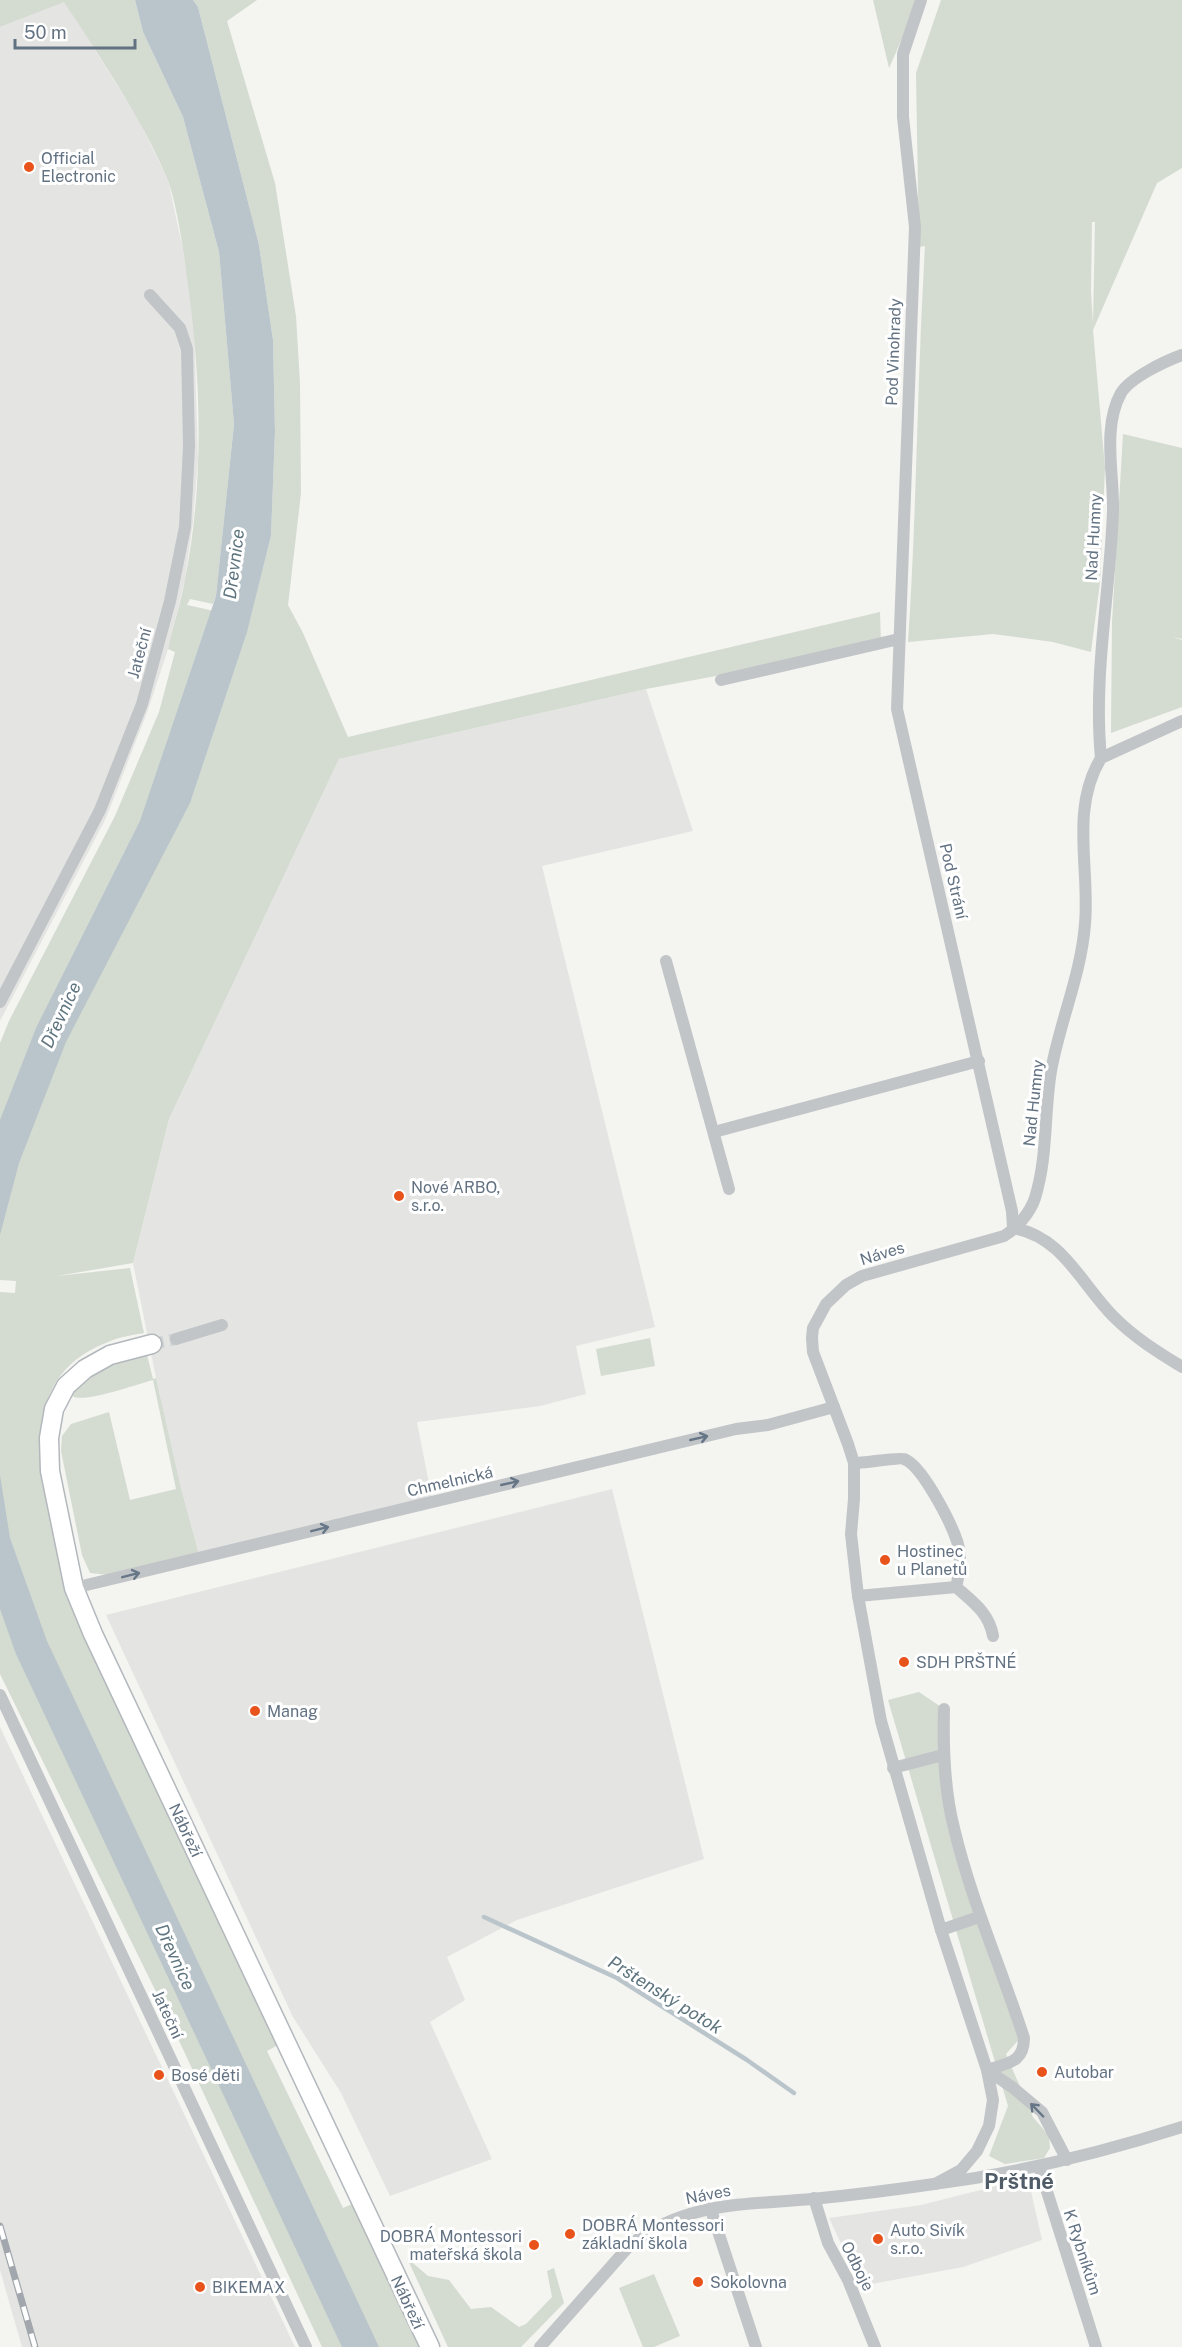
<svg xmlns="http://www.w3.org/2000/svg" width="1182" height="2347" font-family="'Public Sans',sans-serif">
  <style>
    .built { fill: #e4e5e3 }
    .green { fill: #d4dbd1; fill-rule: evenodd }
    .water { fill: #bac5cb }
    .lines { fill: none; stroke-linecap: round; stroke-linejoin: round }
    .stream { stroke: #bac5cb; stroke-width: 4.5 }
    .street-tunnel { stroke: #d0d4d4; stroke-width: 12; stroke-dasharray: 12 6; stroke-linecap: butt }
    .secondary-casing { stroke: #b3b8bd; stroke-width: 21 }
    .street { stroke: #c1c5c8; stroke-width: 12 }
    .secondary { stroke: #fff; stroke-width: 18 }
    .rail-casing { stroke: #a1a7ad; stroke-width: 7 }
    .rail { stroke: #fff; stroke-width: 4.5; stroke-dasharray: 14; stroke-linecap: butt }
    .oneway { stroke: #677686 }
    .poi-dot { fill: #e8531c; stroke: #fff; stroke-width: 2 }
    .labels { text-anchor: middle; stroke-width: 6; stroke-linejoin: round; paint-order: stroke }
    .poi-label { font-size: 16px; fill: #627282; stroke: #fff; text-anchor: start }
    .street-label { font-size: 16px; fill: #627282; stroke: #fff }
    .water-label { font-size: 18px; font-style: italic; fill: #5e757f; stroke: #fff }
    .district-label { font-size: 22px; font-weight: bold; fill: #505c67; stroke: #fff }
  </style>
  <rect width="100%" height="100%" fill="#f4f4f0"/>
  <!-- built -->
  <g class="built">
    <path d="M64,1l72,114 32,65 15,70 11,70 4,139 -5,63 -8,57 -17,70 -20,61 -42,108 -106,203v-994z"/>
    <path d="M646,689l47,142 -151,35 113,461 -79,19 10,48 -46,12 -123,16 15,77 -233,54 -18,-65 -25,-110 -23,-115 36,-144 170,-360z"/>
    <path d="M612,1489l92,370 -187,61 -70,37 18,43 -35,22 62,137 -102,37 -49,-103 -48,-76 -187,-402z"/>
    <path d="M0,1727l265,557 30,63h-273l-22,-77z"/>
    <path d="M1028,2178l14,62 -79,27 -102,19 -32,-68 92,-13z"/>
  </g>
  <!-- green -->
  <g class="green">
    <path d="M0,0h135l8,32 40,85 36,135 15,172 -18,172 -3,8 -23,-5 -3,6 63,14 21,-83 4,-105 -2,-91 -14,-95 -61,-238 -5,-7h64l-30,21 48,162 21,133 4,68 1,109 -13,112 15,28 45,104 532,-125 1,33 -235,44 -307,70 -170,360 -36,144 -76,13 73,-8 14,65c-12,2 -25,4 -36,9 -56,21 -72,66 -66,123l31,134 54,129 151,317 -11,6 76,157 11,-5 68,144h-100l-162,-347 -160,-326v-382l15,1 1,-12 -16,-1v-237l9,-22 106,-205 44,-104 16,-60 -7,-3c5,-23 13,-47 17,-70 20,-100 16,-207 1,-308 -3,-25 -10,-70 -19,-93 -27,-63 -66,-119 -103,-176l-64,25z"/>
    <path d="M873,0h46l-30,68z"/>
    <path d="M941,0h241v168l-25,15 -64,147 12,138 -5,114 -9,70 -38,-10 -60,-8 -85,8c9,-132 9,-264 17,-396l-6,1 -3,-174zM1092,222h3l-2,102 -2,-32z"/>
    <path d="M1123,434l59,14v191l-9,-2 9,3v67l-71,26 1,-111z"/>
    <path d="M650,1338l5,28 -54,10 -5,-27z"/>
    <path d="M147,1355l6,24 3,-1 25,110 18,66 -89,21 -20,-2 -8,-18 -21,-104 1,-15 9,-12 38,-12 21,88 46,-11 -23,-109c-16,4 -70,24 -81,16 14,-26 49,-34 75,-41z"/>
    <path d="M919,1692l25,17 9,118 70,208 -17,19 27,63 16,19 1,12 -6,10 -39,6 -16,-8 19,-50 -120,-406z"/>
    <path d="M407,2258l21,18 21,4 22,29 20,-2 28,20 7,-3 26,-27 -5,-26 7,-3 10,35 -43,44h-73z"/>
    <path d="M654,2274l26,62 -26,11h-11l-24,-59z"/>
  </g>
  <!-- water -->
  <g class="water">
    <path d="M135,0h58l5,7 61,238 14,95 2,91 -4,105 -24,96 -57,171 -124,239 -47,121 -19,72v-115l36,-92 104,-207 76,-225 18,-172 -15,-172 -36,-135 -40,-85z"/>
    <path d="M0,1475l10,63 37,103 332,706h-37l-326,-693 -16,-45z"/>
  </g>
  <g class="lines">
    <!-- stream -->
    <path class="stream" d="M484,1917l133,61 130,82 47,33"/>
    <!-- street-tunnel -->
    <path class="street-tunnel" d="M152,1344l24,-5"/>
    <defs>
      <path id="secondary" d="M152,1344l-42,11 -25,14 -19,17 -12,23 -5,29 1,33 24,117 19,46 337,713"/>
    </defs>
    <!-- secondary casing -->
    <use href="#secondary" class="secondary-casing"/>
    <!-- street -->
    <g class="street">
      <path d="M921,0l-18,54v63l12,110 -18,482 115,502 1,17"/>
      <path d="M721,680l178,-41"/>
      <path d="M1101,758c-8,-83 9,-165 12,-247 1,-37 -11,-84 8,-118 9,-15 44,-32 61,-38"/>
      <path d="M666,961l63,228"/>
      <path d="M0,1002l100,-192 42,-106 28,-103 15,-74 4,-81 -2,-97 -7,-21 -30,-33"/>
      <path d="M714,1132l265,-71"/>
      <path d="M1013,1228c50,8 69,58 102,90 20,20 43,34 67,49"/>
      <path d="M176,1339l46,-14"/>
      <path d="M854,1463c10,0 46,-6 50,-4 18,6 47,64 53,82 5,15 3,31 -1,46 17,15 33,26 37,49"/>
      <path d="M74,1588l662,-159 32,-4 66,-18"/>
      <path d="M858,1596l98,-9"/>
      <path d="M0,1695l306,652"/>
      <path d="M944,1709c-1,40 0,80 10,119 17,72 47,139 70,210 0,25 -17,25 -37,32"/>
      <path d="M893,1768l50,-13"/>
      <path d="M941,1930l38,-13"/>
      <path d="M987,2070l25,17 30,25 25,48"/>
      <path d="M1039,2166l57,181"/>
      <path d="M935,2184l26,-14 16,-19 12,-25 4,-26 -6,-30 -46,-140 -60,-209 -23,-125 -7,-62 3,-35v-36l-6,-19 -35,-92 -1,-14 1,-10 13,-24 20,-19 16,-9 142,-40c13,-8 26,-23 31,-38 13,-42 9,-85 16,-127 9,-50 30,-96 34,-147 5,-56 -15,-115 16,-166l81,-37"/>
      <path d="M814,2198l14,45 20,37 27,67"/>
      <path d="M710,2207l46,140"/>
      <path d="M540,2347l90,-102c55,-44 116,-40 182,-46 41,-4 81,-9 122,-15 84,-11 167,-31 248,-57"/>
    </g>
    <!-- secondary -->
    <use href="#secondary" class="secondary"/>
    <defs>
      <path id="rail" d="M0,2226l35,121"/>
    </defs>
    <!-- rail casing -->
    <use href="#rail" class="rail-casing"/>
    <!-- rail -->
    <use href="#rail" class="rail"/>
  </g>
  <!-- one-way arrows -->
  <defs><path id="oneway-shaft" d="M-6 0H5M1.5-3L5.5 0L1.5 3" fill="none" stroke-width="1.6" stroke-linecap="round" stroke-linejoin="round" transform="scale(1.5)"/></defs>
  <g class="oneway">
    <use href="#oneway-shaft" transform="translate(699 1438) rotate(-13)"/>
    <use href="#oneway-shaft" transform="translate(510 1483) rotate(-13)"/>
    <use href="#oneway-shaft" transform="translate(320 1529) rotate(-14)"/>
    <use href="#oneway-shaft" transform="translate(131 1575) rotate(-14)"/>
    <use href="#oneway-shaft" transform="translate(1037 2110) rotate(-134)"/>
  </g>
  <!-- markers -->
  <g class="poi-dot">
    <circle cx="29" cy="167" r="6"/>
    <circle cx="399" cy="1196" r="6"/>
    <circle cx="885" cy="1560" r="6"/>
    <circle cx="904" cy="1662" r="6"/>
    <circle cx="255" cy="1711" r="6"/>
    <circle cx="1042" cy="2072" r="6"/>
    <circle cx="159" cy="2075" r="6"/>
    <circle cx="570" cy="2234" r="6"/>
    <circle cx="878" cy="2239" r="6"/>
    <circle cx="534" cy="2245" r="6"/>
    <circle cx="698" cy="2282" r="6"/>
    <circle cx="200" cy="2287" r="6"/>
  </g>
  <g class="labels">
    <!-- poi labels -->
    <g class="poi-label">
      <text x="41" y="164">Official<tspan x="41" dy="18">Electronic</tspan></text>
      <text x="411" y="1193">Nové ARBO,<tspan x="411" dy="18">s.r.o.</tspan></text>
      <text x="897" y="1557">Hostinec<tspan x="897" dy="18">u Planetů</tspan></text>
      <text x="916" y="1668">SDH PRŠTNÉ</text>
      <text x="267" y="1717">Manag</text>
      <text x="1054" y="2078">Autobar</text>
      <text x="171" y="2081">Bosé děti</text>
      <text x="582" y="2231">DOBRÁ Montessori<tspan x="582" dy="18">základní škola</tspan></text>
      <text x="890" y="2236">Auto Sivík<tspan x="890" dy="18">s.r.o.</tspan></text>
      <text x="522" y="2242" text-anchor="end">DOBRÁ Montessori<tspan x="522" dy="18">mateřská škola</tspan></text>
      <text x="710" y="2288">Sokolovna</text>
      <text x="212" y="2293">BIKEMAX</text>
    </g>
    <!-- street labels -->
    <g class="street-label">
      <text transform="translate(893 352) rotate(-88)" y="6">Pod Vinohrady</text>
      <text transform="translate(1093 537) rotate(-87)" y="6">Nad Humny</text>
      <text transform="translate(139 653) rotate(-75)" y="6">Jateční</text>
      <text transform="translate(954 881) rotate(77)" y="6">Pod Strání</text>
      <text transform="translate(1033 1103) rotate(-84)" y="6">Nad Humny</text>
      <text transform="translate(882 1253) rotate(-17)" y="6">Náves</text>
      <text transform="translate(450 1481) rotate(-13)" y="6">Chmelnická</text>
      <text transform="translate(186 1830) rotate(65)" y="6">Nábřeží</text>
      <text transform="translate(168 2014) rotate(65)" y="6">Jateční</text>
      <text transform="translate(708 2194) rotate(-11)" y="6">Náves</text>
      <text transform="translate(1083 2252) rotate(72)" y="6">K Rybníkům</text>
      <text transform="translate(858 2266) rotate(63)" y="6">Odboje</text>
      <text transform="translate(408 2302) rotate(65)" y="6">Nábřeží</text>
    </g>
    <!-- water labels -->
    <g class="water-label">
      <text transform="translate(234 564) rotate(-83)" y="6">Dřevnice</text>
      <text transform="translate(61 1015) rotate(-65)" y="6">Dřevnice</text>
      <text transform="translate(175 1957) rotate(65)" y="6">Dřevnice</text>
      <text transform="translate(665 1995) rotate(32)" y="6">Prštenský potok</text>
    </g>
    <!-- district labels -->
    <g class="district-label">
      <text x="1019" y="2189">Prštné</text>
    </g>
  </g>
  <!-- scale -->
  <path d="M15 39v9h120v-9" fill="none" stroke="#627282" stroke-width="3"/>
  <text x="24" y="39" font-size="18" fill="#627282" stroke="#ffffff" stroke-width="4.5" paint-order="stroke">50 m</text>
</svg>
